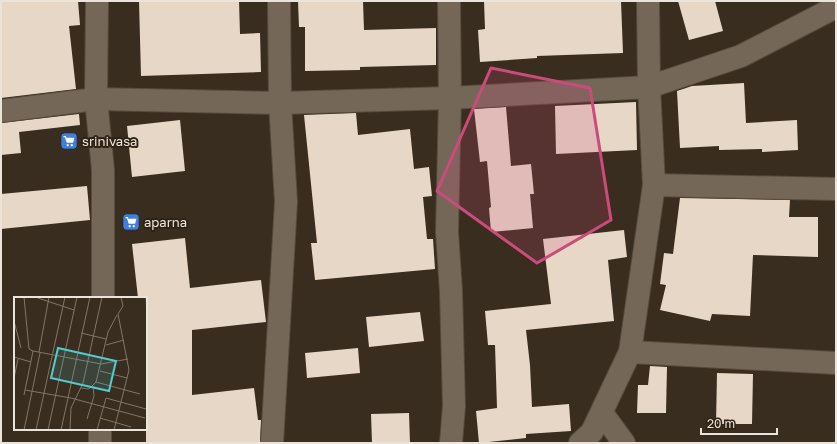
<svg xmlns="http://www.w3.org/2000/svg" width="837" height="444" font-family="'Golos Text',sans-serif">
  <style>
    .building { fill: #e7d7c6 }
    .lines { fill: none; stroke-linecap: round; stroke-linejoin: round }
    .minor-casing { stroke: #554b3f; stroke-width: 24 }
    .minor { stroke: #756758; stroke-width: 22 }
    .marked { fill: #cc4b7b; fill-opacity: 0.2; stroke: #cc4b7b; stroke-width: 3; stroke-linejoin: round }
    .labels { text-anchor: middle; stroke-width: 4; stroke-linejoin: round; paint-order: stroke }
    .poi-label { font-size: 13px; fill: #ece4db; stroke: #2f2316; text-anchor: start }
    .inset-road { fill: none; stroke: #81766a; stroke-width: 1 }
    .view { fill: #52ccd0; fill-opacity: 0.15; stroke: #52ccd0; stroke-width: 2 }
    .inset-edge { fill: none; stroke: #ece4db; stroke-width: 2 }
  </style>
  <rect width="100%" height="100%" fill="#392d1f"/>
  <!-- building -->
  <g class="building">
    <path d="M1,1h77l2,24 -11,1 7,63 -75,9z"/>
    <path d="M139,1h100l1,33 20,-1 1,39 -120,4z"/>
    <path d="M298,1h65l1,29 72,-2v37l-76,2v3l-55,1v-44h-6z"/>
    <path d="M484,1h137l2,52 -86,3v2l-57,4 -2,-32 7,-1z"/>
    <path d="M678,1h37l8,30 -34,9z"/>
    <path d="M744,83l2,40 51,-3 1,30 -36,2v-3l-43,1v-4l-39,2 -3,-57 15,-5z"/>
    <path d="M636,102l1,48 -81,4 -1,-48z"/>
    <path d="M506,107l5,59 20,-2 3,30h-4l3,34 -42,4 -2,-24 2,-1 -4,-46 -7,1 -6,-53z"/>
    <path d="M356,113l2,22 52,-6 4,40 15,-2 3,29 -9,1 4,42h6l2,30 -120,11 -4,-37h6l-13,-128z"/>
    <path d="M79,114l1,11 -61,7 2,21 -20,2v-32z"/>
    <path d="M180,120l5,51 -53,6 -5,-51z"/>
    <path d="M87,186l3,34 -89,9v-35z"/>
    <path d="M680,198l110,2 -1,17h29v40l-65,-2 -3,61 -38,-2 -2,7 -50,-11 6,-25 -6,-1 4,-31 9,1z"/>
    <path d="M624,230l3,27 -19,3 6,61 -88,9 4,35 2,42 37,-3 2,27 -45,3v4l-47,5 -3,-32 21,-3 -2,-63h-7l-3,-34 66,-7 -8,-65z"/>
    <path d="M185,238l5,50 71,-8 5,42 -74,8v65l62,-7 4,32h3l-1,23h-114v-145h-8l-6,-54z"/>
    <path d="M420,312l4,29 -55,6 -3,-30z"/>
    <path d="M358,348l2,25 -53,5 -2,-25z"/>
    <path d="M650,366l17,1 -1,46h-29l1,-28h10z"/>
    <path d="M717,373l36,1 -1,50h-36z"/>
    <path d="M409,413l1,30h-38l-1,-29z"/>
  </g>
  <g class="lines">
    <defs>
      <g id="minor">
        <path d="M97,1l-1,98 7,71v128"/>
        <path d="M449,1l1,97 -3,134 4,59 3,115 -3,37"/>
        <path d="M1,111l95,-12 184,4 170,-5 199,-11 92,-31 95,-49"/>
        <path d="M654,185l182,4"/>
        <path d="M630,352l206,11"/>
        <path d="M602,413l22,30"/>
        <path d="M100,443v-14"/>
        <path d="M272,443l14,-241 -6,-99 -1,-102"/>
        <path d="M580,443l12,-11 38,-80 24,-167 -5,-98 -1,-86"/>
      </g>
    </defs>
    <!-- minor casing -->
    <use href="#minor" class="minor-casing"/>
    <!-- minor -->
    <use href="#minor" class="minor"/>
  </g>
  <!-- marked area -->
  <path class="marked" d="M491,68l99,20 21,132 -74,43 -100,-72z"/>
  <!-- icons -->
  <defs>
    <symbol id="supermarket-square" viewBox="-11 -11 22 22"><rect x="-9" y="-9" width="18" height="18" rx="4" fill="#3f7fe0" stroke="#2f2316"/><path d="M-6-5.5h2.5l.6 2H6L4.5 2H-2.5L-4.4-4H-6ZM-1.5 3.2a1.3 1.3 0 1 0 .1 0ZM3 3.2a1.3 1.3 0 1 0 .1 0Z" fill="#fff"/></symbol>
  </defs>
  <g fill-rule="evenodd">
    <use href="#supermarket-square" x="59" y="131" width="20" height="20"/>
    <use href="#supermarket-square" x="121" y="212" width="20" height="20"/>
  </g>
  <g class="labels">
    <!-- poi labels -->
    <g class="poi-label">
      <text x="82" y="146">srinivasa</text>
      <text x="144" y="227">aparna</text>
    </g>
  </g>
  <!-- overview -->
  <g transform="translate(14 297)">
    <rect width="133" height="133" fill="#392d1f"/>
    <path class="inset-road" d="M10,0l5,52 4,2M21,0l39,13M132,0l1,19M0,24l7,27M67,36l25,6M92,48l18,-5M25,55l10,-55M0,60l17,5M86,74l27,7M0,81l4,-19M82,85l44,12M67,91l8,1 7,-7 12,-50 9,-17M11,93l46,8 74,20M10,98l9,-44 68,13 27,-5M86,121l31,9M73,122l7,-23 -1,-10M10,133l16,-77M22,133l29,-133M34,133l29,-133M47,133l29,-133M56,133l1,-22 12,-25 19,-86M83,133l9,-32 40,11M100,133l15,-60 -11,-56 5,-8 -2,-9"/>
    <path class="view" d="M44,51l58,13 -7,30 -58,-13z"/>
    <rect width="133" height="133" class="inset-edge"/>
  </g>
  <!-- border -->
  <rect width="837" height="444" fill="none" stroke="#ece4db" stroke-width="4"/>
  <!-- scale -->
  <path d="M701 428v6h76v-6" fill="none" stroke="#ece4db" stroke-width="2"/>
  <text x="707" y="428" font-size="12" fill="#ece4db" stroke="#2f2316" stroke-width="3" paint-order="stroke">20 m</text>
</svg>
